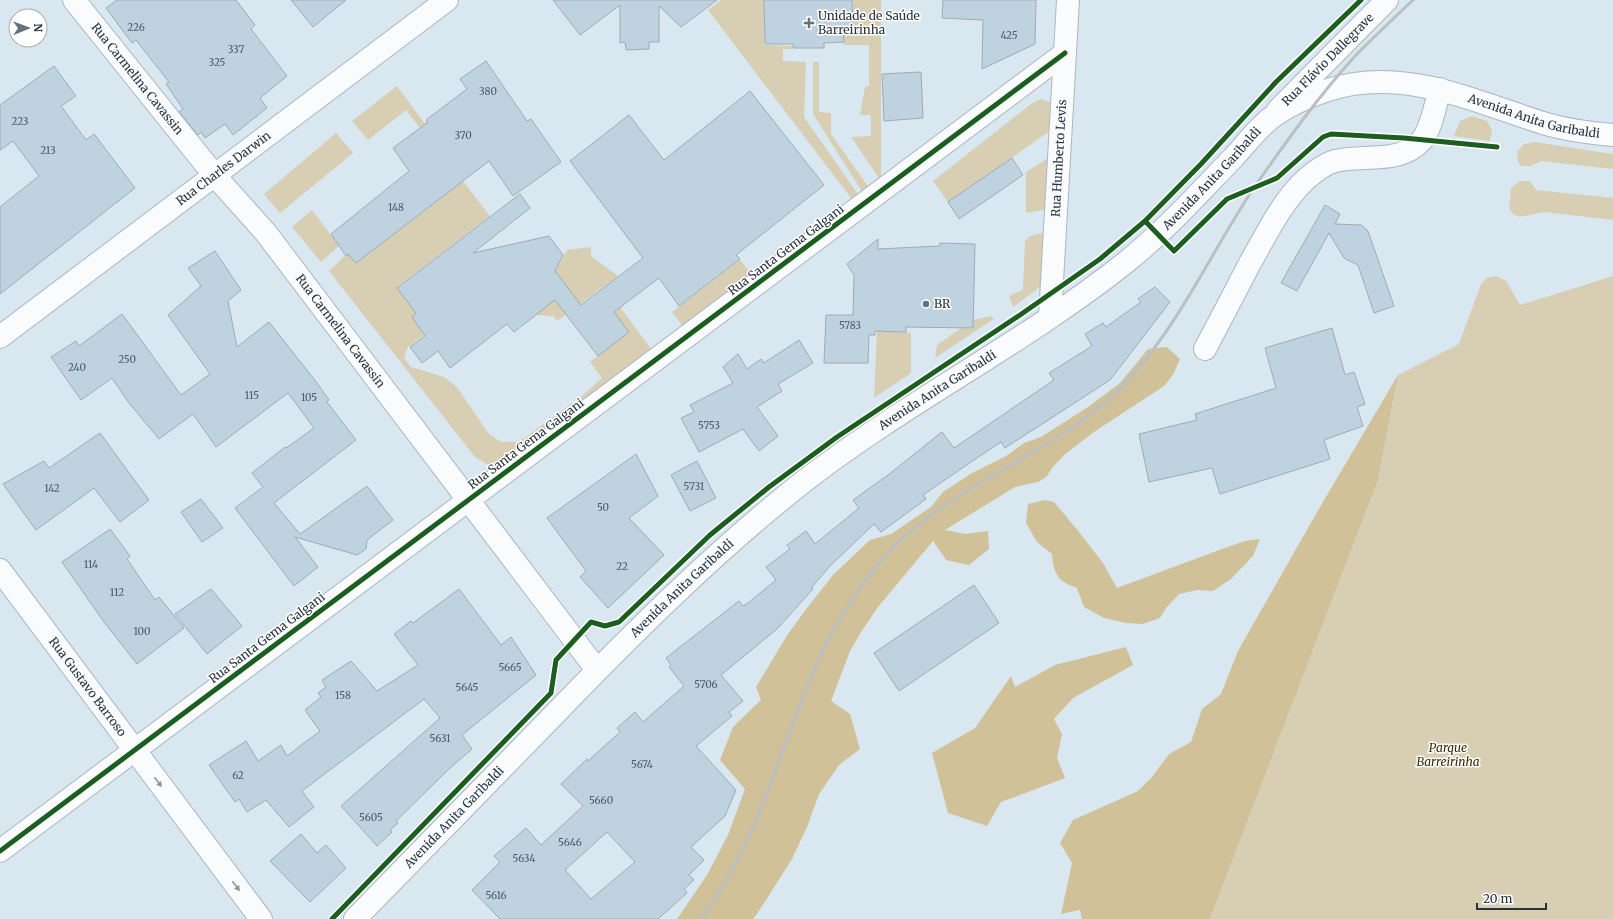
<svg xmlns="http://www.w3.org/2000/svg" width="1613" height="919" font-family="Merriweather,serif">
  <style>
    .green { fill: #d8ceb4 }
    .forest { fill: #d1c198 }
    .building { fill: #bfd2df; stroke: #9fabb3; fill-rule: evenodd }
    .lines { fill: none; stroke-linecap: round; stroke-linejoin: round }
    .minor-casing { stroke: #abb7c0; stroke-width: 24 }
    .secondary-casing { stroke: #abb7c0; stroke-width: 24 }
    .minor { stroke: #f9fbfd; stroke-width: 22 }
    .secondary { stroke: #f9fbfd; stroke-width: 22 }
    .rail { stroke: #bbbfc2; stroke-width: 3 }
    .cycleway-casing { stroke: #fff; stroke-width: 8 }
    .cycleway { stroke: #1b5e20; stroke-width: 5 }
    .oneway { fill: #90979c }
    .poi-dot { fill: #65727b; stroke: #fff; stroke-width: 1.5 }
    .labels { text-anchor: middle; stroke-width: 3; stroke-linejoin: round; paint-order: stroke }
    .number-label { font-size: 10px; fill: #4d5c65 }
    .poi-label { font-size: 12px; fill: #26333b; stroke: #fff; text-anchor: start }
    .street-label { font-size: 12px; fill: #26333b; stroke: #fff }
    .park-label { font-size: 12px; font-style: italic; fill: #382702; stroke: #fff }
  </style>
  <rect width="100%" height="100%" fill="#d9e7f1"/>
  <!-- green -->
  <g class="green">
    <path d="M721,0h54l-11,2v43l28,1v3h-9v12l23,1 -2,55 56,80 -6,5 -146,-192z"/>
    <path d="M853,0h28v181l-30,-44 20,-1v-21h-11l5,-28 4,-1v-41h-25v-14l9,-1z"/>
    <path d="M813,62h6v50l12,1v21l39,55 -7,4 -50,-79z"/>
    <path d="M397,86l28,38 -5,4 -14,-18 -38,30 -16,-19z"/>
    <path d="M1041,99l8,3 4,4 -2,21 -4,6 -99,69 -15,-21 98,-77z"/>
    <path d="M1472,116l15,5 5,9 -2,11 -36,-5 6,-15z"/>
    <path d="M336,133l17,20 -73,60 -16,-19z"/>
    <path d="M1534,142l79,12v15l-72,-8 -10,5h-10l-3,-4 -1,-10 7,-8z"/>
    <path d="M1050,157l-2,52 -22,4v-41z"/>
    <path d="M463,181l27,35 -93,71 20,25 -5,5 12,18 -16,12 -4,11 7,9 33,10 13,10 31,46 13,9h15l10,-5 46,-34 4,4 -83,61 -18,-11 -146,-186 19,-18 8,10z"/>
    <path d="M1520,181h10l6,9 77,8v22l-69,-8 -25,5 -6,-3 -4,-6 2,-20z"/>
    <path d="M312,210l27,36 -18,16 -29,-35z"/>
    <path d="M1047,232l-3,52 -31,23 -3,-8v-4l13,-5 2,-49 5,-5z"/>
    <path d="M591,247v9l27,20 -61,45 -4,-5 -17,-1 27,-33 -8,-11 12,-21z"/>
    <path d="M740,260l16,20 -68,53 -16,-21z"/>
    <path d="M1496,276l10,5 14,24 93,-29v643h-403l168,-439 20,-105 61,-31 22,-60 6,-6z"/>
    <path d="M620,307l32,43 -68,51 -3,-4 21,-19 -12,-16 38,-30 -14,-19z"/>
    <path d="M991,316l3,3 -59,39 2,-13 24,-17 12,1v-9z"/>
    <path d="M877,331l34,2v40l-37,25z"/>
  </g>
  <!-- forest -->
  <g class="forest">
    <path d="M1167,347l13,12 -7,16 -9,11 -70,46 -30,23 -11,12 -7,10 -8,5 -23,5 -70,43 20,4 23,-3 1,18 -20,16 -23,-5 -13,-19 -55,66 -17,25 -11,19 -19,50 19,13 10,35 -21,16 -20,29 -12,33 -15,32 -35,55 -4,5h-76l30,-44 21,-40 17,-46 -25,-29 13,-33 28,-27 -5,-13 32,-53 19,-26 26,-33 37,-35 21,-6 40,-27 12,-15 29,-19 34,-17 18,-13 17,-6 47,-30 32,-24 28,-34z"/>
    <path d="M1398,375l-20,105 -168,439h-128l-2,-9 -19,4 11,-51 -12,-20 13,-23 65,-29 14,-14 17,-23 22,-12 11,-33 19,-15 17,-43 82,-144z"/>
    <path d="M1045,500l9,2 21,25 28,36 14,25 105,-39 23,-8 15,-2 -7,17 -22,23 -18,12 -16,-1 -18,4 -13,14 -6,10 -17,6 -17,-1 -22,-5 -20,-11 -7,-19c-19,-6 -24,-15 -25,-34l-15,-12 -11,-19 2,-19z"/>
    <path d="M1126,647l7,18 -60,33 -19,21 8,15 -5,24 8,20 -64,24 -14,24 -39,-13 -16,-60 43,-25 36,-52 4,11 40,-22z"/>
  </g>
  <!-- building -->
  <g class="building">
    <path d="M117,0h119l19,25 -4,4 36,47 -27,22 7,10 -34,27 -8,-11 -20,14 -4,-6 -3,3 -19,-23 4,-3 -17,-25 3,-2 -33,-42 -4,3 -26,-35z"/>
    <path d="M291,0h55l-33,27z"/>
    <path d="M553,0h164l-36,27 -22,-21v36h-10v7l-23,1 -1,-8 -5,1v-38l-40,30z"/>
    <path d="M764,0h88l1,29 -10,1 1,12 -20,1v5h-31v-4h-28z"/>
    <path d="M943,0h93l-1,44 -53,25 1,-49 -41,-2z"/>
    <path d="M486,61l41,60 4,-2 30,43 -48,34 -24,-35 -133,102 -8,-9 -2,2 -15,-22 78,-63 -16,-23 35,-26 -2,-2 41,-31 -7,-10z"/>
    <path d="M54,66l22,30 -15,10 25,34 8,-6 41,54 -135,106v-87l39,-31 -26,-35 -13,9v-45z"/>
    <path d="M921,72l2,46 -39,3 -2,-47z"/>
    <path d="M750,91l74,94 -88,70 4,4 -61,47 -20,-28 -45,34 15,20 -31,24 -43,-56 -41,32 -7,-8 -57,44 -12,-17 -16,12 -12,-16 15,-11 -13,-19 4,-4 -19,-25 123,-94 10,14 -57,45 76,-17 14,19 -8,16 26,34 62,-47 -73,-97 59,-46 35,45z"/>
    <path d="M1012,158l11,17 -64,44 -11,-17z"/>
    <path d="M1325,205l15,9 -5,10 26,1 7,6 26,75 -20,7 -16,-48 -14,-7 -15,-25 -32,58 -16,-8z"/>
    <path d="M878,239v10l62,-3v-3l35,1 -2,84 -67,-1v5l-31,-1v4h-6l-1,28h-44l2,-48h27l1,-40 -7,-11z"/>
    <path d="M215,251l26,39 -13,11 9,46 32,-25 48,61 12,17 -2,2 29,38 -82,63 26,31 67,-48 26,34 -26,20 -1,9 -9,6 -62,-18 23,30 -24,19 -59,-78 28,-21 -11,-14 33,-26 1,1 28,-20 -26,-35 -72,54 -23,-33 -34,25 -30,-36 -17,-25 -31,22 -30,-43 25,-16 3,5 43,-32 59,81 29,-21 -42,-59 33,-29 -13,-18z"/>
    <path d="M1155,287l15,15 -60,78 -105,68 -4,-6 -33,22 -45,31 3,4 -45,33 -7,-8 -44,42 -18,21 1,2 -36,40 -56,46 22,26 -14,11 3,4 -36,30 40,44 -11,26 -34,31 13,13 -15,15 5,5 -10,9 3,4 -29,26h-158l-28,-29 28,-28 -6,-6 32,-28 15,17 42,-39 -22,-22 26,-25 1,2 32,-29 -3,-4 18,-16 8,10 41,-36 -15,-19 2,-2 -5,-7 73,-57 4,5 5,-3 28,-23 -10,-13 24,-18 -3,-4 19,-14 9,13 44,-36 -6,-8 35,-25 54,-43 12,16 100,-68 -5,-7 43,-27 -7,-12 18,-11 3,4 35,-25 -3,-3zM607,832l28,30 -44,37 -26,-29z"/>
    <path d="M1332,328l13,47 9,-3 11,32 -8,3 6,19 -39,14 6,19 -110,35 -8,-26 -63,14 -10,-48 58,-14 -2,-6 81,-26 -11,-40z"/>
    <path d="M799,340l14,23 -35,21 4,7 -25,16 21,29 -19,15 -16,-22 -44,23 -18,-34 13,-6 -4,-7 43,-22 -10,-16 15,-13 9,15 14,-10 3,4z"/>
    <path d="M100,433l49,67 -29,22 -26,-34 -58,42 -33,-46 41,-23 5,7z"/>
    <path d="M636,454l22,42 -29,22 35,37 -56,53 -28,-31 6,-6 -39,-53z"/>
    <path d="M697,461l19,37 -26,13 -19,-36z"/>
    <path d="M201,499l22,29 -21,14 -21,-30z"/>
    <path d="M110,529l20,27 -3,3 28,41 4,-3 25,31 -47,36 -33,-42 -42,-60z"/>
    <path d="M974,585l25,38 -100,68 -25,-38z"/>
    <path d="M211,589l31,37 -35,28 -32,-40z"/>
    <path d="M459,589l42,56 10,-8 25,38 -74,60 10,14 -23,20 -53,52 2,2 -8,7 2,2 -15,14 -36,-40 99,-88 -16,-19 -122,92 12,16 -25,20 -23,-27 -19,12 -8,-13 -4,3 -26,-37 37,-24 12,20 23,-16 6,11 33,-25 -15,-21 16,-13 -3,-4 8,-6 -4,-7 29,-19 26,30 41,-26 -24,-31 17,-13 2,2z"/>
    <path d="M301,834l16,19 9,-8 20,23 -36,34 -40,-41z"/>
  </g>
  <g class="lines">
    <defs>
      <g id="minor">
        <path id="s1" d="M1278,110l109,-110"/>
        <path id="s2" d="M1050,317l18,-317"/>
        <path id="s3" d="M0,337l447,-337"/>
        <path d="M1205,349c15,-28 30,-57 45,-86 16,-28 31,-60 55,-83 8,-7 19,-16 30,-19 28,-7 65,4 87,-21 10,-13 13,-35 18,-51"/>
        <path id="s4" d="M0,570l261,349"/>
        <path d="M0,851l1065,-798"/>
      </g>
      <g id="secondary">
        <path id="s5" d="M74,0l141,176 51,57 331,437"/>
        <path id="s6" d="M355,919c65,-66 129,-133 194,-199 81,-84 163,-166 254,-238 103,-80 220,-138 322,-219 39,-31 73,-69 108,-105 12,-13 24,-29 38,-40 16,-12 38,-22 57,-28 74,-24 145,11 215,33 23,7 46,10 70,12"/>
      </g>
    </defs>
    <!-- minor casing -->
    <use href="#minor" class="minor-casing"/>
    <!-- secondary casing -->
    <use href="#secondary" class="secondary-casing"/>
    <!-- minor -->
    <use href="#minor" class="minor"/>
    <!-- secondary -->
    <use href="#secondary" class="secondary"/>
    <!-- rail -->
    <path class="rail" d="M701,919c62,-83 79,-179 123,-271 12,-24 28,-49 44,-71 66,-93 189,-117 264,-201 50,-57 81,-127 123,-190 31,-44 65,-92 102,-132 18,-18 37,-36 56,-54"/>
    <defs>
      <g id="cycleway">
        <path d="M1145,221l29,30 53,-52 50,-21 46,-41 8,-3 73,4 93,9"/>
        <path d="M0,851l1065,-798"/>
        <path d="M332,919l219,-226 5,-33 35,-38 14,4 14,-4 91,-87 59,-48 68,-50 183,-122 80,-56 45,-38 56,-57 75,-82 85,-82"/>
      </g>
    </defs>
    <!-- cycleway casing -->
    <use href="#cycleway" class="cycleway-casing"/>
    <!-- cycleway -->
    <use href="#cycleway" class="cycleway"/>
  </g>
  <!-- one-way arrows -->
  <defs><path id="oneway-solid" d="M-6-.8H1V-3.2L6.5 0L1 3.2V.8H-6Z"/></defs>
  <g class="oneway">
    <use href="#oneway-solid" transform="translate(158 782) rotate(53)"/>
    <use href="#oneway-solid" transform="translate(236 886) rotate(53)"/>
  </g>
  <!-- markers -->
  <g class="poi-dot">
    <path d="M807 17h4v4h4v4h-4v4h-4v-4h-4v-4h4z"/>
    <circle cx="926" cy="304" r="4"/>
  </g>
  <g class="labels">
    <!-- number labels -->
    <g class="number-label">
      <text x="136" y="31">226</text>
      <text x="1009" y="39">425</text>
      <text x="236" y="53">337</text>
      <text x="217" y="66">325</text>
      <text x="488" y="95">380</text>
      <text x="20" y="125">223</text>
      <text x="463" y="139">370</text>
      <text x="48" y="154">213</text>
      <text x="396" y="211">148</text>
      <text x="850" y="329">5783</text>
      <text x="127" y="363">250</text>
      <text x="77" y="371">240</text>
      <text x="252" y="399">115</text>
      <text x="309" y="401">105</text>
      <text x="709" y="429">5753</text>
      <text x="694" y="490">5731</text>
      <text x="52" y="492">142</text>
      <text x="603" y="511">50</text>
      <text x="91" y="568">114</text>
      <text x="622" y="570">22</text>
      <text x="117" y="596">112</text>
      <text x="142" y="635">100</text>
      <text x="510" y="671">5665</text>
      <text x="706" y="688">5706</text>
      <text x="467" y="691">5645</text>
      <text x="343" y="699">158</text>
      <text x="440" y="742">5631</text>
      <text x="642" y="768">5674</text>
      <text x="238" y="779">62</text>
      <text x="601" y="804">5660</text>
      <text x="371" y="821">5605</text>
      <text x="570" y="846">5646</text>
      <text x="524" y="862">5634</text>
      <text x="496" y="899">5616</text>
    </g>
    <!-- poi labels -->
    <g class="poi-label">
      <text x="818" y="20">Unidade de Saúde<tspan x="818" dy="14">Barreirinha</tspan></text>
      <text x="934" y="308">BR</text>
    </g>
    <!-- street labels -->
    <g class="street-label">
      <text dy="4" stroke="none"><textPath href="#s1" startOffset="71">Rua Flávio Dallegrave</textPath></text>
      <text dy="4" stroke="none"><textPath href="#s5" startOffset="101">Rua Carmelina Cavassin</textPath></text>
      <text dy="4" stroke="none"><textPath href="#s6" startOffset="1497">Avenida Anita Garibaldi</textPath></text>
      <text dy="4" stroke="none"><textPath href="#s2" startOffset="159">Rua Humberto Levis</textPath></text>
      <text dy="4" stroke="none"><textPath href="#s3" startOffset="280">Rua Charles Darwin</textPath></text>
      <text dy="4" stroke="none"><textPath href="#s6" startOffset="1137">Avenida Anita Garibaldi</textPath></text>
      <text transform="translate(786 250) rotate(-37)" y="4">Rua Santa Gema Galgani</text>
      <text dy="4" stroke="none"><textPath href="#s5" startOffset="425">Rua Carmelina Cavassin</textPath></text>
      <text dy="4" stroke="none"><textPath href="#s6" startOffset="789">Avenida Anita Garibaldi</textPath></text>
      <text transform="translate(526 444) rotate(-37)" y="4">Rua Santa Gema Galgani</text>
      <text dy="4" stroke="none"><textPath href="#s6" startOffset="465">Avenida Anita Garibaldi</textPath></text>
      <text transform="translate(267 638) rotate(-37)" y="4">Rua Santa Gema Galgani</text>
      <text dy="4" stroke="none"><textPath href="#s4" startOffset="146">Rua Gustavo Barroso</textPath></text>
      <text dy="4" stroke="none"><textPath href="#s6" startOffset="142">Avenida Anita Garibaldi</textPath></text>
    </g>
    <!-- park labels -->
    <g class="park-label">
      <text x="1448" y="752">Parque<tspan x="1448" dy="14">Barreirinha</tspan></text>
    </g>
  </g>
  <!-- north arrow -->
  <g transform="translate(28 28) rotate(89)"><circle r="19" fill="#ffffff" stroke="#a8adb1"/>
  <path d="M0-3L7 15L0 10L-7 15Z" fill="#65727b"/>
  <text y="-6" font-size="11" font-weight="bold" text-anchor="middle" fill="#26333b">N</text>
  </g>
  <!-- scale -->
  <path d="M1477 903v6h69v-6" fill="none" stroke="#26333b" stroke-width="2"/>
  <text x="1483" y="903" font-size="12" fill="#26333b" stroke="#ffffff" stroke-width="3" paint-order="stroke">20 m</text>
</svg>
